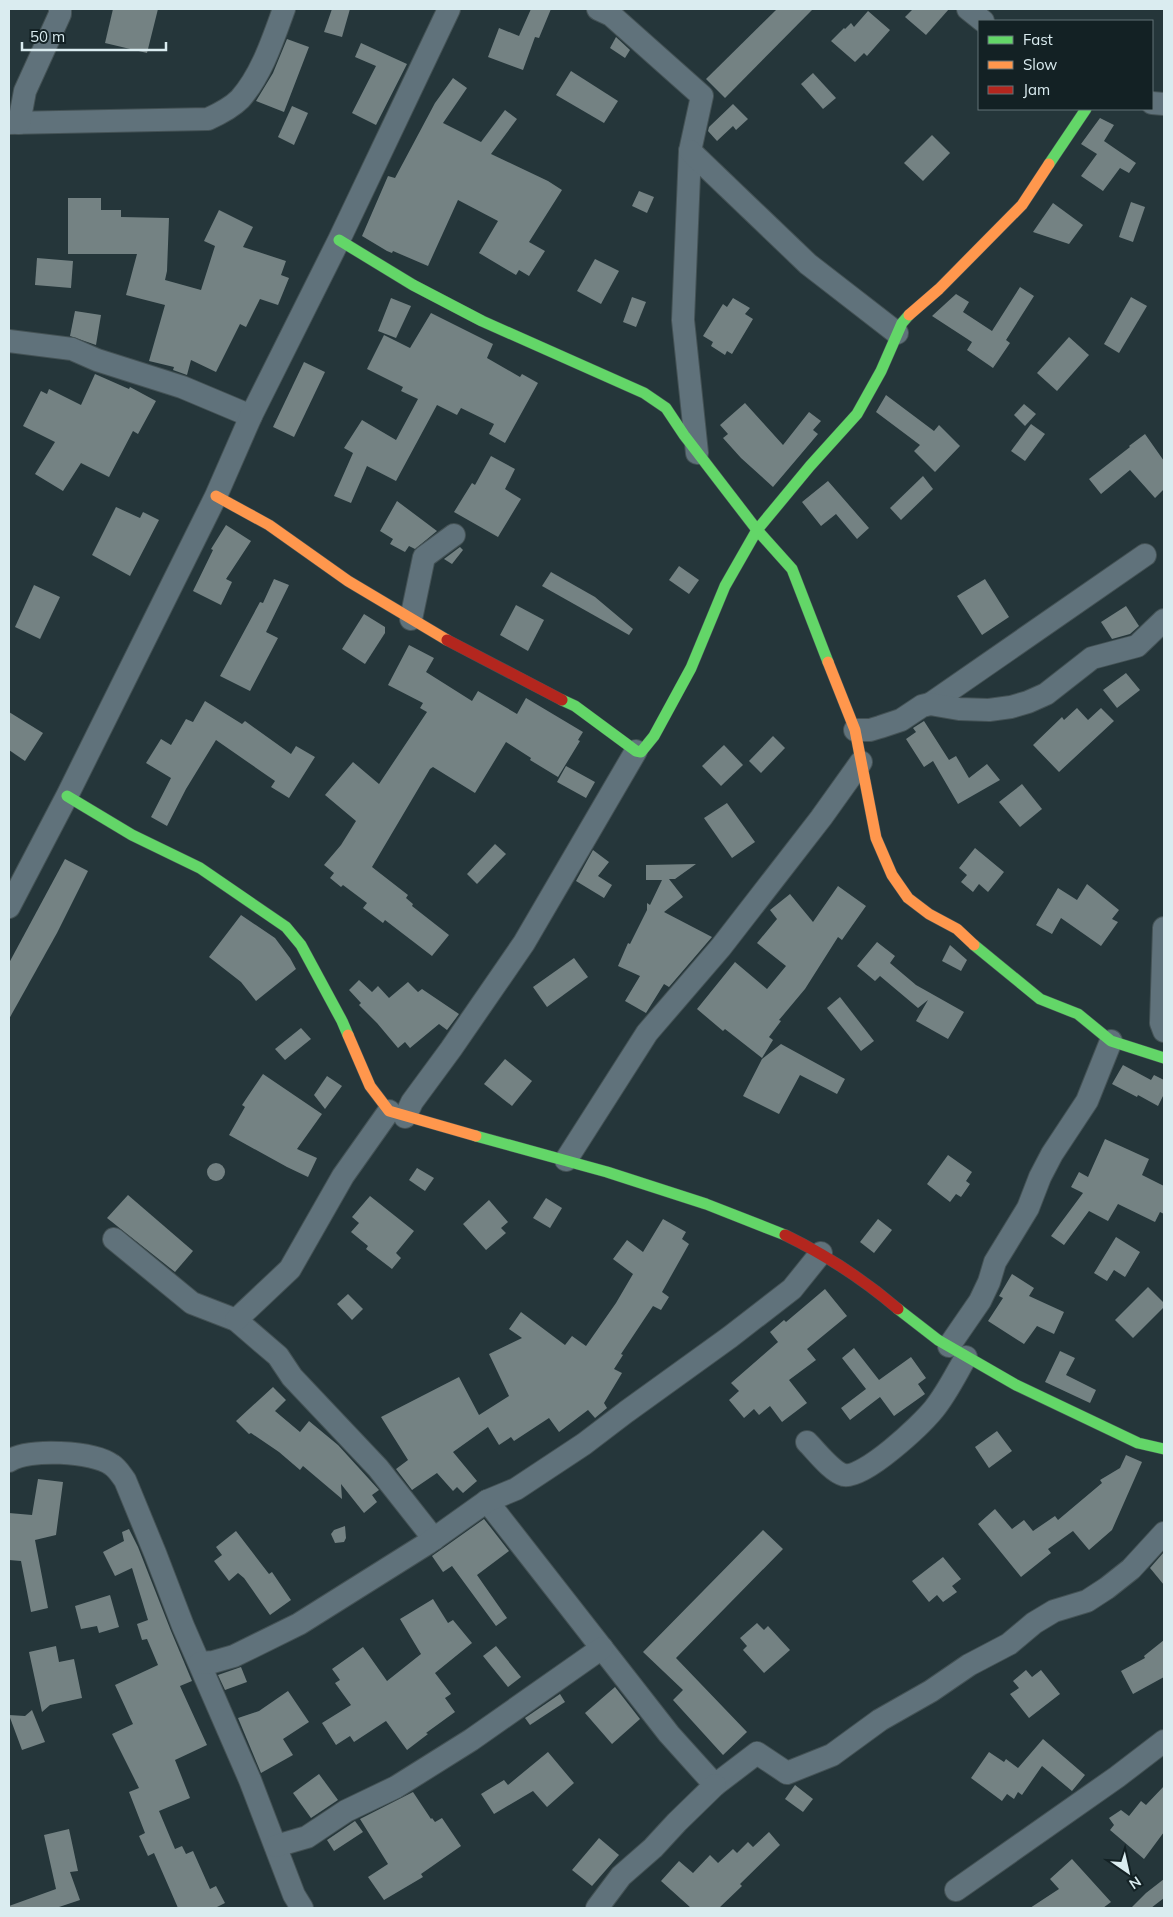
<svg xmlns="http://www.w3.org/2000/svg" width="1173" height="1917" font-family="Mulish,sans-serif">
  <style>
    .building { fill: #748283 }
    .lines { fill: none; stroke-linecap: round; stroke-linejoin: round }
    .street-casing { stroke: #445255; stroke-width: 24 }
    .fast-casing { stroke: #445255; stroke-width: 12 }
    .slow-casing { stroke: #445255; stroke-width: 12 }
    .jam-casing { stroke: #445255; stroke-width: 12 }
    .street { stroke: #60727b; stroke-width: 22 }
    .fast { stroke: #63d668; stroke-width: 11 }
    .slow { stroke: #ff974d; stroke-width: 11 }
    .jam { stroke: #b3261e; stroke-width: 11 }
  </style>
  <rect width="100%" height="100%" fill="#25363a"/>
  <!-- building -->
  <g class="building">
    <path d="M113,9h45l-11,44 -42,-10z"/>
    <path d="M332,9h18l-8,28 -18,-5z"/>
    <path d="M531,9h20l-12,29 -4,-1 -12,33 -35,-13 11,-29 20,8z"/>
    <path d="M777,9h36l-88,89 -19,-19z"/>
    <path d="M913,9h36l-23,26 -21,-18z"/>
    <path d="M868,11l22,19 -23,26 -3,-3 -9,9 -24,-21 13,-13 1,1 6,-6 3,4z"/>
    <path d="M616,37l14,13 -5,8 -15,-10z"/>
    <path d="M287,39l22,8 -25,65 -28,-11 17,-28z"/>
    <path d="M361,43l46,21 -31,61 -24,-12 24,-47 -21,-9z"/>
    <path d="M571,71l47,30 -14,22 -48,-28z"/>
    <path d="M813,73l23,25 -13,11 -22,-25z"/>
    <path d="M453,78l14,10 -24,35 38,19 24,-32 12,9 -26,35 57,27 14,9 -33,52 16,9 -16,25 -10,-6 -3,5 -37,-22 19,-32 -40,-21 -30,66 -35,-15 -1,2 -5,-2 -25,-15 26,-60 7,2 40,-75z"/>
    <path d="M733,104l15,15 -12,11 -3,-4 -16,15 -9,-10 1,-4z"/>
    <path d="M292,106l16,7 -14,32 -16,-8z"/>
    <path d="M1100,118l14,7 -10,16 32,22 -7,10 -9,-5 -17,23 -22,-15 16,-22 -16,-10z"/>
    <path d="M932,135l18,18 -27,28 -19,-18z"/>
    <path d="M639,191l15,6 -7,16 -15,-7z"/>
    <path d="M68,198h33v12h20v7l48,1 -2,53 -2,9 36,10 14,-44 -11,-5 15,-31 34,17 -10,20 43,14 -5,14 8,3 -11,27 -18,-6 -14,28 -6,-3 -24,48 -25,-12 -4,15 -14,-5 1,-3 -25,-6 16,-56 -39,-10 11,-41h-69z"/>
    <path d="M1131,202l14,5 -12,35 -14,-5z"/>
    <path d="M1053,203l30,22 -14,19 -36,-12z"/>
    <path d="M37,258l36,3 -2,27 -36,-3z"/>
    <path d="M595,259l24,12 -18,33 -24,-13z"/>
    <path d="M1020,287l14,9 -28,44 4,3 -17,25 -26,-18 5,-8 -40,-26 24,-22 13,8 -6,10 29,19z"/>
    <path d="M632,297l14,5 -10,25 -13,-5z"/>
    <path d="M1131,297l16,9 -28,47 -15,-9z"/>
    <path d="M391,298l20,8 -15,32 -18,-7z"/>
    <path d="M733,298l17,10 -5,6 8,5 -21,35 -5,-3 -2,4 -14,-9 2,-4 -10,-6 20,-32 4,3z"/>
    <path d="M75,311l26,4 -5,30 -26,-9z"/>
    <path d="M431,313l62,31 -6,14 33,19 2,-3 16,9 -33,60 -16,-9 5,-10 -33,-16 -4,7 -20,-10 -41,76 -29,-15 -16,37 -17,-7 19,-43 -9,-5 18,-28 34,20 22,-41 -17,-8 2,-4 -36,-18 17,-34 26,13z"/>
    <path d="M1069,337l20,18 -32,36 -20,-18z"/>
    <path d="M304,362l21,10 -31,65 -21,-10z"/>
    <path d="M95,374l34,15 1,-2 26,14 -18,33 -5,-3 -24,46 -28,-14 -18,28 -28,-17 20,-32 -32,-16 18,-35 6,3 2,-5 32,16z"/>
    <path d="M886,395l48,36 5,-6 21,21 -25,26 -21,-21 6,-6 -44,-33z"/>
    <path d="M745,403l38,42 26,-33 12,9 -8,9 5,4 -45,53 -32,-29 -18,-20 5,-4 -8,-9z"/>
    <path d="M1024,404l12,10 -11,12 -11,-11z"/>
    <path d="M1031,424l14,10 -20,27 -14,-10z"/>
    <path d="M1145,434l19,27v28l-9,9 -25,-28 -29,24 -12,-15 41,-32 -1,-1z"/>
    <path d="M491,456l24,13 -10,20 16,10 -23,38 -44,-25 18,-29 3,2z"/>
    <path d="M923,476l10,13 -32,31 -11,-12z"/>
    <path d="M828,481l41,47 -12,11 -21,-25 -15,12 -19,-24z"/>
    <path d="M397,501l40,30 -22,18 -6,-3 -4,6 -15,-8 3,-5 -13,-8z"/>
    <path d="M116,507l24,11 3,-6 16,8 -29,56 -38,-21z"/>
    <path d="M226,525l25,16 -25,38 6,3 -11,23 -28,-14 20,-41 -2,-1z"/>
    <path d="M460,547l3,3 -11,14 -8,-5z"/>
    <path d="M679,566l20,14 -10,14 -20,-14z"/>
    <path d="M551,572l44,25 38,32 -4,6 -87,-49z"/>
    <path d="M274,579l15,6 -23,47 12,6 -28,53 -30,-15 40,-74 3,1z"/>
    <path d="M985,579l24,38 -27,18 -25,-39z"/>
    <path d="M34,585l26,12 -20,42 -25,-12z"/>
    <path d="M516,605l28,15 -16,31 -28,-16z"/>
    <path d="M1126,606l13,20 -9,8 -18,5 -11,-17z"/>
    <path d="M364,614l21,13v6l-20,31 -23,-15z"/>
    <path d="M409,645l25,13 -8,14 46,29 6,-10 39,23 9,-16 57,34 -5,8 2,1 -22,36 -28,-17 1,-2 -25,-16 -31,51 -42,-26 -3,2 -58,98 36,28 -2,3 7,6 -1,2 37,29 -17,21 -47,-36 -2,3 -20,-15 4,-5 -24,-18 -2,2 -11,-9 4,-5 -10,-8 17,-20 15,-24 -31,-26 28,-33 26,22 48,-72 -7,-4 3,-5 -35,-18z"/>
    <path d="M1126,673l14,17 -23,18 -14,-18z"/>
    <path d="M205,701l37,23 3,-3 46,33 5,-8 19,11 -26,41 -18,-11 4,-6 -59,-41 -30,49 -19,37 -16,-9 20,-39 -25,-15 15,-24 10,6 15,-26 7,3z"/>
    <path d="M1077,708l11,12 13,-12 13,13 -55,51 -26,-27 29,-28 2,3z"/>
    <path d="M9,712l34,21 -18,28 -16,-11z"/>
    <path d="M924,721l25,39 7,-4 13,22 18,-14 13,16 -42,24 -25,-43 -9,6 -18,-28 10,-7 -3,-4z"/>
    <path d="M773,736l12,12 -24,25 -12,-12z"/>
    <path d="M724,745l19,20 -22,21 -19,-20z"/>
    <path d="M566,766l29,16 -9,16 -29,-16z"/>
    <path d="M1022,784l20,25 -22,18 -21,-25z"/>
    <path d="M727,803l28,39 -23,16 -28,-40z"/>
    <path d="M495,844l11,10 -29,30 -10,-10z"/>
    <path d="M975,848l29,24 -16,20 -9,-8 -6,8 -12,-10 6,-7 -8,-7z"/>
    <path d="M593,850l16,12 -11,14 14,9 -8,13 -28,-17z"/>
    <path d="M65,859l23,12 -31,62 -48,86v-56z"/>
    <path d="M696,864l-21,15h-6l14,18 -19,15 48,25 -43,50 -5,-3 -18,29 -21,-12 15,-25 -22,-10 10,-23 2,1 17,-34v-7l3,2 12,-25h-16v-15z"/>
    <path d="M1087,884l32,26 -7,9 6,3 -17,24 -40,-28 -9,16 -16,-9 22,-37 19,12z"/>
    <path d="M838,886l28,20 -24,34 -4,-3 -33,52 -26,31 2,1 -12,16 4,3 -11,18 -37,-29 -2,2 -26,-22 38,-47 32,27 19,-23 -29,-23 20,-24 -7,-9 20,-16 23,28z"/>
    <path d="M241,915l34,23 15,20 6,11 -40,32 -15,-19 -32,-25z"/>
    <path d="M877,942l18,14 -5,7 26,22 48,27 -16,27 -32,-18 12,-21 -10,8 -38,-32 -5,5 -18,-15z"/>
    <path d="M950,945l17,15 -6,11 -19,-10z"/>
    <path d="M574,958l14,19 -41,30 -14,-20z"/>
    <path d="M359,980l13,12 6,-6 11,12 19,-16 10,10 4,-3 37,25 -12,16 -8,-6 -29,24 -5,-6 -7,6 -21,-25 -18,-18 2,-2 -12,-13z"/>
    <path d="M840,997l34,44 -13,10 -34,-43z"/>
    <path d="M301,1028l10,11 -26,21 -10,-11z"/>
    <path d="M781,1044l64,35 -8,15 -37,-19 -21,39 -36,-18 19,-37z"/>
    <path d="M505,1059l27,22 -20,25 -28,-22z"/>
    <path d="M1123,1065l28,15 3,-5 10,5v14l-6,12 -20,-11 -1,2 -25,-13z"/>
    <path d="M263,1074l59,40 -25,35 20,9 -9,19 -21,-10 -58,-32 16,-28 -3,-2z"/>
    <path d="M327,1076l15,10 -17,23 -11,-14z"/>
    <path d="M1105,1139l44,20 -7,16 22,11v28l-4,-2 -5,10 -37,-18 -10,17 -19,-10 -25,34 -13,-9 32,-43 -12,-6 8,-15 9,5z"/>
    <path d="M948,1155l24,17 -6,9 4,3 -9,13 -5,-3 -6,8 -23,-18z"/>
    <circle cx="216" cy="1172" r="9"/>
    <path d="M417,1168l17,10 -9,13 -16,-11z"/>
    <path d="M128,1195l65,56 -18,21 -68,-54z"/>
    <path d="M370,1196l44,35 -18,22 5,5 -9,11 -26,-20 2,-3 -17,-14 8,-9 -7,-6z"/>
    <path d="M546,1198l16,10 -12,20 -17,-10z"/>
    <path d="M489,1200l19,22 -7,6 5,5 -20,17 -23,-26z"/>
    <path d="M663,1219l23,13 -4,7 7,5 -27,48 7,5 -8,13 -8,-4 -32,48 2,1 -9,14 8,4 -18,30 3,5 -12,10 -7,-8 -29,22 -10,-14 -35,23 -3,-4 -12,8 -11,-18 -35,25 24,29 -14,12 -6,-6 -4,4 -16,-18 -25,17 -16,-21 12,-9 -27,-43 78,-40 20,38 30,-19 -20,-42 33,-16 -13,-9 12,-17 44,33 7,-9 14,10 30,-43 17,-29 -20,-15 14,-19 16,12z"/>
    <path d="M878,1219l14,11 -18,23 -14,-11z"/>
    <path d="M1116,1237l24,15 -15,25 -11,-7 -7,11 -13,-8z"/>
    <path d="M1012,1274l22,14 -5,8 35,16 -10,22 -17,-8 -13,18 -36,-23 15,-23 -4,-2z"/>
    <path d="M1148,1287l16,16v4l-31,31 -18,-18z"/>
    <path d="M825,1289l22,27 -40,33 9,11 -27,20 18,23 -25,19 -12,-16 -11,9 -5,-6 -10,9 -15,-18 10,-9 -8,-8 47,-41 -8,-10 14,-12 2,2z"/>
    <path d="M348,1294l15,15 -11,11 -15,-16z"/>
    <path d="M854,1348l25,32 32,-23 15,21 -8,6 7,10 -31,22 -14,-19 -30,23 -9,-12 25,-19 -24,-31z"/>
    <path d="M1060,1351l15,7 -9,17 30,15 -6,13 -45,-21z"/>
    <path d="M273,1387l13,13 -11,11 25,21 9,-11 29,24 41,45 -7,5 5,7 -13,11 -23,-29 1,15 -39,-33 -3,4 -21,-18 -28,-19 -2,1 -13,-13z"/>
    <path d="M997,1431l15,20 -23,17 -14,-21z"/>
    <path d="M1126,1455l16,7 -30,68 -23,20 -16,-19 -25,18 3,4 -30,24 -43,-53 17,-15 17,20 12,-9 9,11 22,-15 3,4 44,-37 -2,-3 20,-12z"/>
    <path d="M38,1479l25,3 -7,53 -21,5 13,68 -17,4 -10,-51 -12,-1v-47l23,2z"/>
    <path d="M484,1519l25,32 -32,24 30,43 -11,8 -44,-60 -9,6 -11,-16z"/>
    <path d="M345,1526l1,12 -2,4 -9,1 -4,-9 3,-4z"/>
    <path d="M129,1529l9,18 33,84 21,50 -12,5 27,59 -32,15 15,38 -31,13 16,38 7,-3 4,8 7,-3 17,38 6,-3 9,17 -10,5h-37l-24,-55 -6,3 -9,-20 6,-3 -16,-41 10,-4 -27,-54 21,-10 -18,-39 43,-20 -11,-26 -5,1 -5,-16 11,-4 -16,-52 -17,8 -12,-24 21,-11 -2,-9z"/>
    <path d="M763,1530l20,19 -107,109 71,74 -24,23 -50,-55 10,-10 -40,-38z"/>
    <path d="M236,1531l33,43 3,-2 19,28 -21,15 -26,-37 -6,-5 -9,8 -15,-20 8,-6 -6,-8z"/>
    <path d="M1164,1552v33l-14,-17z"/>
    <path d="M943,1557l18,22 -9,7 5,6 -14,10 -6,-7 -8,7 -17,-21z"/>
    <path d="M110,1595l9,32 -20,6 -2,-7 -16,3 -6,-23z"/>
    <path d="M433,1599l15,24 5,-3 19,23 -37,30 16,21 -6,4 10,14 -29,21 2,1 -21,16 -21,-29 -32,21 -4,-6 -14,9 -14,-22 29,-18 -16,-22 5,-3 -8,-11 31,-22 24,34 34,-27 -21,-35z"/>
    <path d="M757,1623l7,7 4,-4 22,24 -26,23 -21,-23 4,-4 -7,-8z"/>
    <path d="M1164,1640v37l-31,17 -12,-23 24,-13 -1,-2z"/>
    <path d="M56,1646l3,16 15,-3 8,39 -32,7 -8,7 -13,-60z"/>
    <path d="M496,1646l25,31 -13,10 -25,-31z"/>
    <path d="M241,1667l6,15 -22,8 -7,-15z"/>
    <path d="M1026,1670l6,7 9,-7 19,24 -31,24 -19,-24 9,-6 -6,-7z"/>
    <path d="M615,1687l25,32 -28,25 -27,-31z"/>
    <path d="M288,1691l21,31 -26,17 10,16 -32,18 -23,-55 21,-7z"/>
    <path d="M560,1694l5,8 -35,23 -5,-7z"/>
    <path d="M32,1710l13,32 -23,8 -13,-35 16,1z"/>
    <path d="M1043,1739l42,36 -13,16 -30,-25 -20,29 -4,-3 -4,7 -7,-5 -5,7 -31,-23 18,-26 15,10 2,-3 12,9z"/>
    <path d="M548,1752l26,31 -27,24 -14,-16 -39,23 -13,-20 23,-14 4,5z"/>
    <path d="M319,1774l19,26 -27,18 -18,-25z"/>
    <path d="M795,1785l18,14 -10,13 -18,-13z"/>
    <path d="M1164,1786v46l-20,27 -34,-29 4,-5 -5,-7 12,-8 8,6 12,-15 5,4z"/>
    <path d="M413,1792l18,27 1,-1 3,4 7,-4 19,28 -40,28 2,3 -39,23 -16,-23 20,-13 -28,-45z"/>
    <path d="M355,1821l8,11 -29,19 -7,-11z"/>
    <path d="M69,1829l9,42 -8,1 10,28 -24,8h-47v-2l47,-17 -12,-54z"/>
    <path d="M769,1832l11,13 -40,39 2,2 -23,22h-28l-30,-27 18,-20 14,12 17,-18 8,8 15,-14 4,4 11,-11 5,5z"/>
    <path d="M599,1838l20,17 -27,31 -20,-16z"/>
    <path d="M1072,1859l39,43 -8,6h-73l29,-19 -9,-10z"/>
    <path d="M1164,1879v19l-13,10h-20l15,-15z"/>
  </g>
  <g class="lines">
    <defs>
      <g id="street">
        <path d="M598,9l13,6 91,81 -12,55 -7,169 14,133"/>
        <path d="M968,9l15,12"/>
        <path d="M1152,103l12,1"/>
        <path d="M9,123l199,-4c11,-5 23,-11 32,-20 22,-25 33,-60 44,-90"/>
        <path d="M19,123l6,-32 35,-77v-5"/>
        <path d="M690,151l118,113 89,69"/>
        <path d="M9,341l63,8 25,11 85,27 69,29"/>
        <path d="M411,619l13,-62 30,-22"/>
        <path d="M930,704l215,-149"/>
        <path d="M855,730h15l10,-3 21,-7 21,-14 8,-2 29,5 30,1 22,-3 17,-5 18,-8 46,-36 45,-12 27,-26"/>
        <path d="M9,907l58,-111 149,-300 35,-80 88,-176 110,-231"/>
        <path d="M1164,928l-3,95 3,8"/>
        <path d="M405,1117l7,-15 39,-53 73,-106 112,-192"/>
        <path d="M566,1160l81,-127 74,-86 100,-129 40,-56"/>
        <path d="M114,1239l78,64 44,17 42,36 14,21 86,91 56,71"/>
        <path d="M236,1320l54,-51 53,-93 46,-65"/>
        <path d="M949,1346l31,-45 9,-19 6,-20 33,-54 12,-31 12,-23 35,-53 24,-60"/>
        <path d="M807,1442c9,9 25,30 37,33 20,4 77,-50 90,-66 13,-16 22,-35 32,-52"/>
        <path d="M9,1461c19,-13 84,-10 103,4 6,4 9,10 13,15l30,73 28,73 67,154 44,115 8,13"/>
        <path d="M487,1501l182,233 46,51 42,-32 30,20 45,-18 48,-35 51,-29 38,-26 40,-21 25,-21 20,-12 33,-10 20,-13 24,-19 33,-36"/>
        <path d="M200,1663l13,-1 21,-6 65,-32 129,-81 59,-42 29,-12 68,-45 42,-32 104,-75 62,-48 29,-36"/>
        <path d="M276,1846l31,-9 39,-26 50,-24 75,-47 131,-92"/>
        <path d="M956,1890l161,-113 47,-36"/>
        <path d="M597,1908l24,-32 32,-28 24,-26 38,-37"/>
      </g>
      <g id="fast">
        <path d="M1049,164l37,-55"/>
        <path d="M339,240l74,45 69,36 162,72 22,15 18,27 73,95 35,39 36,93"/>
        <path d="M562,700l13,6 61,45 5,1 13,-16 37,-68 34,-82 32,-56 53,-64 47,-52 24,-43 21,-48 7,-8"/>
        <path d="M67,796l65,39 68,33 86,59 15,18 41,76 6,14"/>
        <path d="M974,945l66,54 38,15 33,27 53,17"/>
        <path d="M476,1136l131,36 99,32 79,31"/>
        <path d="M898,1309l40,31 78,45 122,58 26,6"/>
      </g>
      <g id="slow">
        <path d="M909,315l30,-26 83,-84 27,-41"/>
        <path d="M216,496l53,29 79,56 99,59"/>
        <path d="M828,662l27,68 21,108 16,37 16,23 21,16 28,15 17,16"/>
        <path d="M348,1035l22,51 19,25 87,25"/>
      </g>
      <g id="jam">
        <path d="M447,640l115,60"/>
        <path d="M785,1235c41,20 78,44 113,74"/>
      </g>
    </defs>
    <!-- street casing -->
    <use href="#street" class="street-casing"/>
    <!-- fast casing -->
    <use href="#fast" class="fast-casing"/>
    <!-- slow casing -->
    <use href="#slow" class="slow-casing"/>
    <!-- jam casing -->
    <use href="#jam" class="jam-casing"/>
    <!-- street -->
    <use href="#street" class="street"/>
    <!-- fast -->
    <use href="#fast" class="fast"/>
    <!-- slow -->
    <use href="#slow" class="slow"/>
    <!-- jam -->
    <use href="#jam" class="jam"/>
  </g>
  <!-- border -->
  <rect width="1173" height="1917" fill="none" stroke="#daecf0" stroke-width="20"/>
  <!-- legend -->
  <rect x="978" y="20" width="175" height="90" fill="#132124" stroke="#637276"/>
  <rect x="988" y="36" width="25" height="8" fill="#63d668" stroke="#637276"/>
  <text x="1023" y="45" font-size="15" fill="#daecf0">Fast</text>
  <rect x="988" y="61" width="25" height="8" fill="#ff974d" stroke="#637276"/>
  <text x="1023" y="70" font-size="15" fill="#daecf0">Slow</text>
  <rect x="988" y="86" width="25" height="8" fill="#b3261e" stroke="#637276"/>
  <text x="1023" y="95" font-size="15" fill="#daecf0">Jam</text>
  <!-- north arrow -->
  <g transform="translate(1128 1872) rotate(146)" stroke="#132124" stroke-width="4" paint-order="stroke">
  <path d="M0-4L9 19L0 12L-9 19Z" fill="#daecf0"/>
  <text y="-8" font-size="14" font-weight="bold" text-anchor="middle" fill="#daecf0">N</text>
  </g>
  <!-- scale -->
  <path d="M22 42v8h144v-8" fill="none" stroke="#daecf0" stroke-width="2.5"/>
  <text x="30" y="42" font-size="15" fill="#daecf0" stroke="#132124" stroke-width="4" paint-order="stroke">50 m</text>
</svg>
